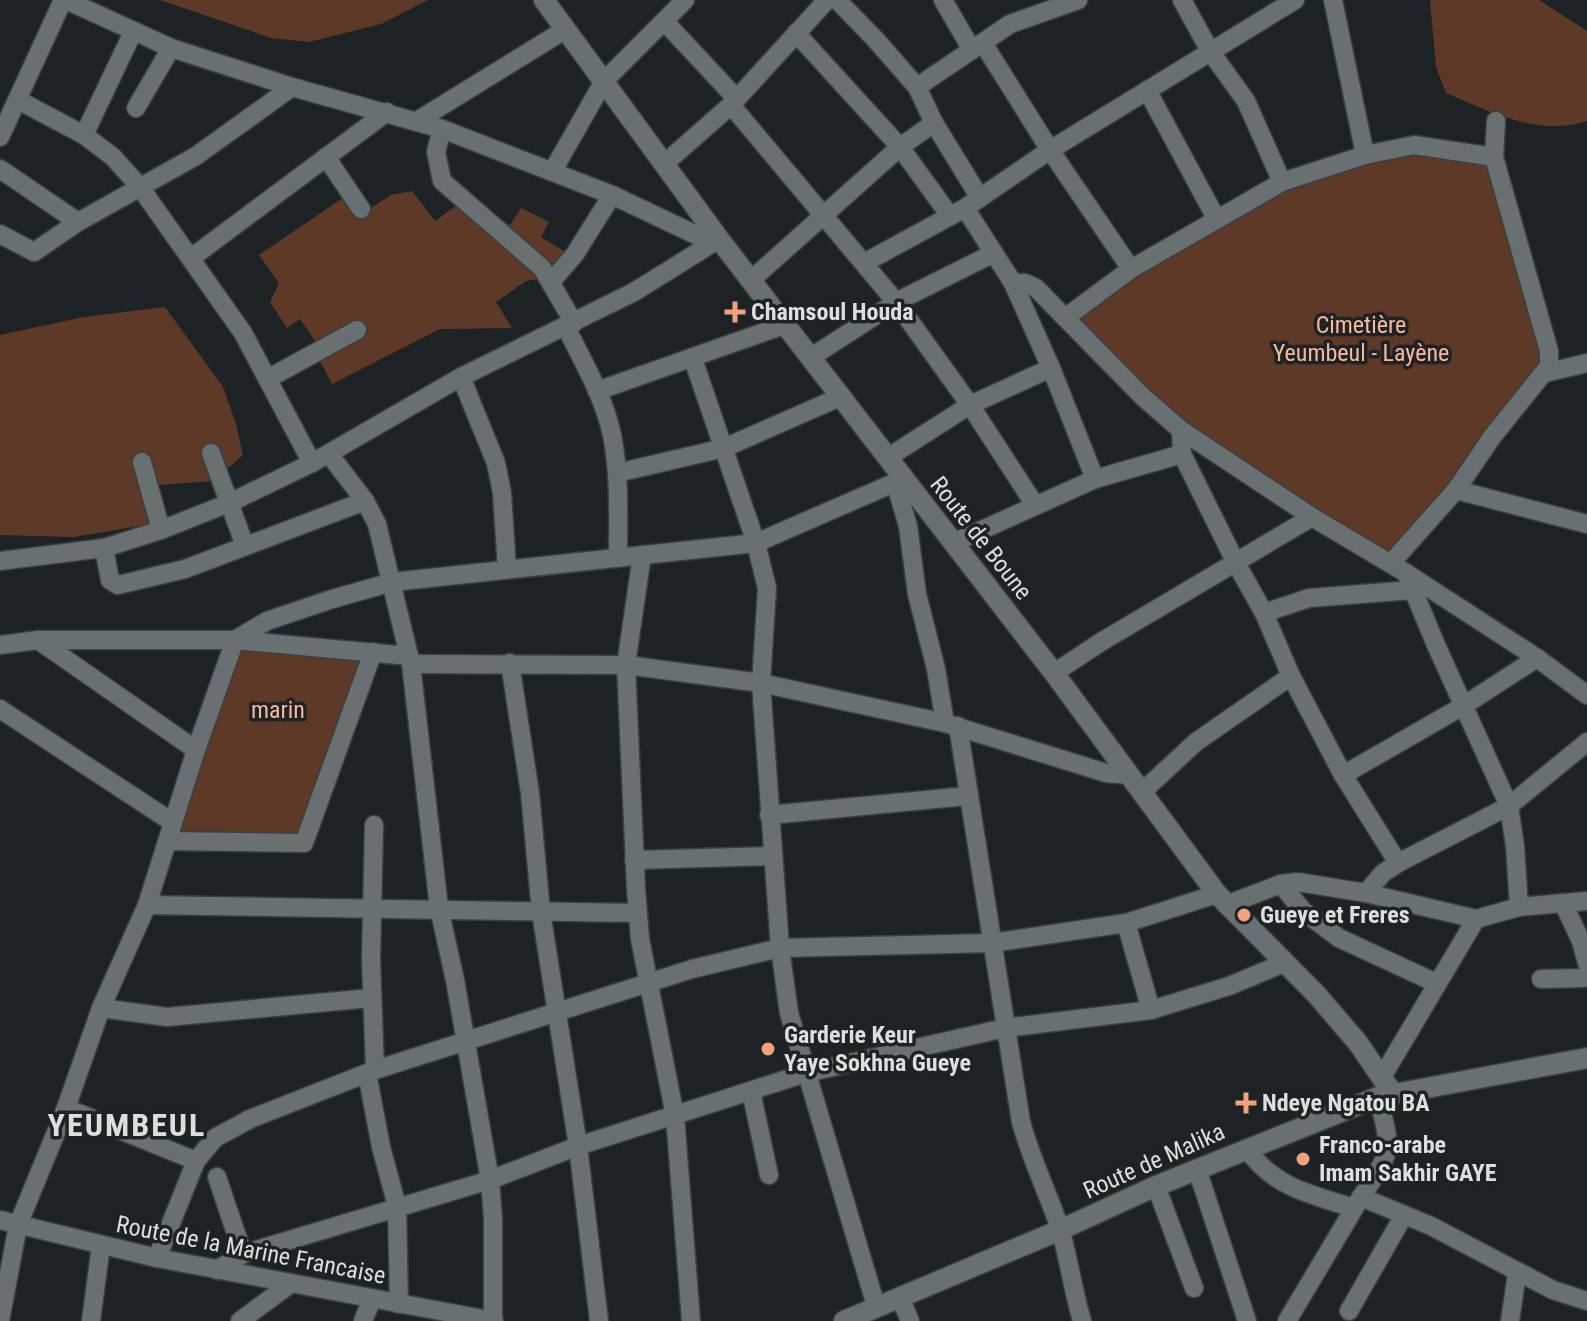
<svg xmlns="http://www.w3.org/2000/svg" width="1587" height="1321" font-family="'Roboto Condensed',sans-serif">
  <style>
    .green { fill: #5f3928 }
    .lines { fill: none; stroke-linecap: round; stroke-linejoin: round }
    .minor-casing { stroke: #3a3f40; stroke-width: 21 }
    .tertiary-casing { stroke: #3a3f40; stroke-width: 23 }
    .secondary-casing { stroke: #3a3f40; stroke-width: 23 }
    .minor { stroke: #687072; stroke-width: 18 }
    .tertiary { stroke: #687072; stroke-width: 20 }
    .secondary { stroke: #687072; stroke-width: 20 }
    .poi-dot { fill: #f1a17d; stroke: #1d2325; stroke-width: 3 }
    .labels { text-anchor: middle; stroke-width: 7; stroke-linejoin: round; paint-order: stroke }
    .poi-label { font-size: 24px; font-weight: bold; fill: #dbdfe0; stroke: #1d2325; text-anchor: start }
    .park-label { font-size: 24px; fill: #f9b79b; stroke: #1d2325 }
    .street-label { font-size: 24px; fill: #dbdfe0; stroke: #1d2325 }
    .district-label { font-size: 32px; font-weight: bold; letter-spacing: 2px; fill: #dbdfe0; stroke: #1d2325 }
  </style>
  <rect width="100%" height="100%" fill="#1d2325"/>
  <!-- green -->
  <g class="green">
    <path d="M160,0h268l-47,24 -72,18 -38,-4z"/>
    <path d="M1430,0h109l48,31v90c-49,16 -96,-9 -141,-28l-10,-26z"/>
    <path d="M1409,150l81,12 56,206 -91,122 -69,64 -214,-142 -96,-96 60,-41 180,-102z"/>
    <path d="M412,191l23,30 32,-23 43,27 11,-17 28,14 -8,15 26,16 -15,24 -26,4 -30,21 16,26 -72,1 -108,55 -19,-36 5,-3 -18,-26 -13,9 -17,-26 9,-19 -20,-28 85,-58 16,18 31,-20z"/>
    <path d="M165,307l58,80 13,37 7,31 -30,26 -69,5 8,38 -78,13 -74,-2v-200l84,-18z"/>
    <path d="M235,646l130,4 -67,187 -128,-5z"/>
  </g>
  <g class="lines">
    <defs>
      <g id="minor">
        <path d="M66,0l105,48 121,39 150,42 170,66 101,48"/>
        <path d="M837,0l39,40 41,47 17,36 46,75"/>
        <path d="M943,0l29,50"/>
        <path d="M1182,0l28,51 36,50 36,81"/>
        <path d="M1333,0l32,155"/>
        <path d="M664,21l72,77"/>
        <path d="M796,33l104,114 50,69"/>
        <path d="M983,43l67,107 81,119"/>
        <path d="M917,87l93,-63 68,-24"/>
        <path d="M1147,90l70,130"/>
        <path d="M18,100l66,35 29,22 27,30 103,146 69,130"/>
        <path d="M731,105l165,197 74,103 65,100"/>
        <path d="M136,108l35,-60"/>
        <path d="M417,121l149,-92"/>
        <path d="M442,129l-6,23 6,29 100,87 32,55"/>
        <path d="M84,135l49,-103"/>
        <path d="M0,137l63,-137"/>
        <path d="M326,157l35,52"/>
        <path d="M664,164l67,-59 96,-105"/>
        <path d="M0,169l78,53"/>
        <path d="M552,172l52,-91 81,-81"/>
        <path d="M965,208l48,75 38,85 44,111"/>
        <path d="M0,234l34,18 44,-30 118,-66 96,-69"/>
        <path d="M191,258l196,-146"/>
        <path d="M864,263l101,-55 85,-58 245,-150"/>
        <path d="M750,281l150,-134 34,-24"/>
        <path d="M551,282l24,-28 37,-59"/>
        <path d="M1013,283h12l11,5 107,109 38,33 131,87 94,56 131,85 50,37"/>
        <path d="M1065,318l66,-49 151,-87 83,-27 49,-10 80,12"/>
        <path d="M566,327c17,35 38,70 46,108 8,40 6,83 6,123"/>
        <path d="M810,358l86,-56 98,-49"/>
        <path d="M693,359l63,184 11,45 -6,95 19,265 9,65 87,293"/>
        <path d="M1545,373l42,-10"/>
        <path d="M461,377l35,86 6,30 5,76"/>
        <path d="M269,378l88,-48"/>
        <path d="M597,391l187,-66"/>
        <path d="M1181,430l1,24 54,109 28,50 27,63 52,99 55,88"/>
        <path d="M211,453l34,93"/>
        <path d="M329,454l36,47 12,23 34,140 28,244 16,72 35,200 3,39v102"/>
        <path d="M887,458l83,-53 81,-37"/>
        <path d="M142,462l19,68"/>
        <path d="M617,473l107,-25 116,-51"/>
        <path d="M895,482l13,44 9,68 19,75 9,54"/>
        <path d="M1456,490l131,34"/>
        <path d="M953,543l142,-64 87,-25"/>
        <path d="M104,548l6,32 8,5 67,-16 180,-68"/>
        <path d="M642,555l-16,110 10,224 4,50 35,177 16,205"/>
        <path d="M0,561l104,-13 57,-18 68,-27 83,-40 149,-86 173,-85 85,-53"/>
        <path d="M1391,563l65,-73 36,-53 57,-71v-15l-55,-194 2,-36"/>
        <path d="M1406,573l30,72 73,161 6,40 4,61"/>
        <path d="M1264,613l45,-15 104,-8"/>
        <path d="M38,640l158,110"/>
        <path d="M0,645l38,-5h197l174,16"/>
        <path d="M510,663l20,130 11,119 37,234 21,175"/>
        <path d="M411,664l215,1 135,18 184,40 161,50 23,2"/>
        <path d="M1054,673l47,-31 211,-125"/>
        <path d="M0,709l172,113"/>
        <path d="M958,726l63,396c10,37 27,71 39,107 9,30 13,62 22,92"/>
        <path d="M1343,775l120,-69 74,-48"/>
        <path d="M1142,792l54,-50 95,-66"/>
        <path d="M769,815l198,-19"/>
        <path d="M374,825l-3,134 4,111"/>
        <path d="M167,841l137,2 69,-191"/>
        <path d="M634,860l138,-4"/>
        <path d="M1281,884l22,27 36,27 97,45"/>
        <path d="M1366,893l17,-20 15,-10 111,-57 78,-64"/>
        <path d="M1563,903l18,38 6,22"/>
        <path d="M147,905l491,8"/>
        <path d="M1226,905l55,-21 17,-2 68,11 110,26 43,-12 68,-6"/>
        <path d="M1126,923l25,87"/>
        <path d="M1541,979l42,-1 4,-4"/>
        <path d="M101,1008l66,9 204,-19"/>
        <path d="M367,1073l14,74 16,59 2,98"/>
        <path d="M1382,1077l94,-158"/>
        <path d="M751,1091l18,84"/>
        <path d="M66,1108l130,53"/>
        <path d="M1247,1149c26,38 65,46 107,59"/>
        <path d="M1197,1169l50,152"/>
        <path d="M217,1177l26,77"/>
        <path d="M1156,1186l38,102"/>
        <path d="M1361,1197c32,-46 31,-46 17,-100"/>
        <path d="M0,1220l157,38 337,63"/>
        <path d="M157,1258l39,-97 19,-23 35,-19 125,-49 317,-101 88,-21 212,-5 134,-20 91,-29"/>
        <path d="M217,1270l26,-16 247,-74 88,-34 228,-73 199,-45 146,-18 78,-24 55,-23"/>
        <path d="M900,1297l10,24"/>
        <path d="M1349,1311l55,-96"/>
        <path d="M0,1321l18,-96 48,-117 35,-100 46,-103 49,-155 39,-110 32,-19 62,-21 63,-18 364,-39 147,-64"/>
        <path d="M91,1321l10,-76"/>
        <path d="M240,1321l50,-37"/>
        <path d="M363,1321l9,-22"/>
        <path d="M1287,1321l74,-124 70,29 122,64 34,11"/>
        <path d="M1510,1321l7,-48"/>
      </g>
      <path id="tertiary" d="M544,0l175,239 335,434 163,221 100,101 41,48 35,51"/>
      <path id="secondary" d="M844,1321l216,-91 96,-44 222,-89 209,-39"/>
    </defs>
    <!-- minor casing -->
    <use href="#minor" class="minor-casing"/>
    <!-- tertiary casing -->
    <use href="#tertiary" class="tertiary-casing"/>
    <!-- secondary casing -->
    <use href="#secondary" class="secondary-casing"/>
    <!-- minor -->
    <use href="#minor" class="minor"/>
    <!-- tertiary -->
    <use href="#tertiary" class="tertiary"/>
    <!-- secondary -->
    <use href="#secondary" class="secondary"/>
  </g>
  <!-- markers -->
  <g class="poi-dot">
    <path d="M731 300h8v8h8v8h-8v8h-8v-8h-8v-8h8z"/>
    <circle cx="1244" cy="915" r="8"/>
    <circle cx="768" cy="1049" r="8"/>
    <path d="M1242 1091h8v8h8v8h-8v8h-8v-8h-8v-8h8z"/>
    <circle cx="1303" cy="1159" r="8"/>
  </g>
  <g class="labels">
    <!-- poi labels -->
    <g class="poi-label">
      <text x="751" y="320">Chamsoul Houda</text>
      <text x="1260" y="923">Gueye et Freres</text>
      <text x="784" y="1043">Garderie Keur<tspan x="784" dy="28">Yaye Sokhna Gueye</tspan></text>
      <text x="1262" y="1111">Ndeye Ngatou BA</text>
      <text x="1319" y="1153">Franco-arabe<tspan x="1319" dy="28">Imam Sakhir GAYE</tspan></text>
    </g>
    <!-- park labels -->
    <g class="park-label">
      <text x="1361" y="333">Cimetière<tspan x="1361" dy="28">Yeumbeul - Layène</tspan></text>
      <text x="278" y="718">marin</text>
    </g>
    <!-- street labels -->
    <g class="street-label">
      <text transform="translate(981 538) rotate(52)" y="8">Route de Boune</text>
      <text transform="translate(1154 1161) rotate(-24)" y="8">Route de Malika</text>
      <text transform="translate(251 1250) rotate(11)" y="8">Route de la Marine Francaise</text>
    </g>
    <!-- district labels -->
    <g class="district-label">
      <text x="127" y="1136">YEUMBEUL</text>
    </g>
  </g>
</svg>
